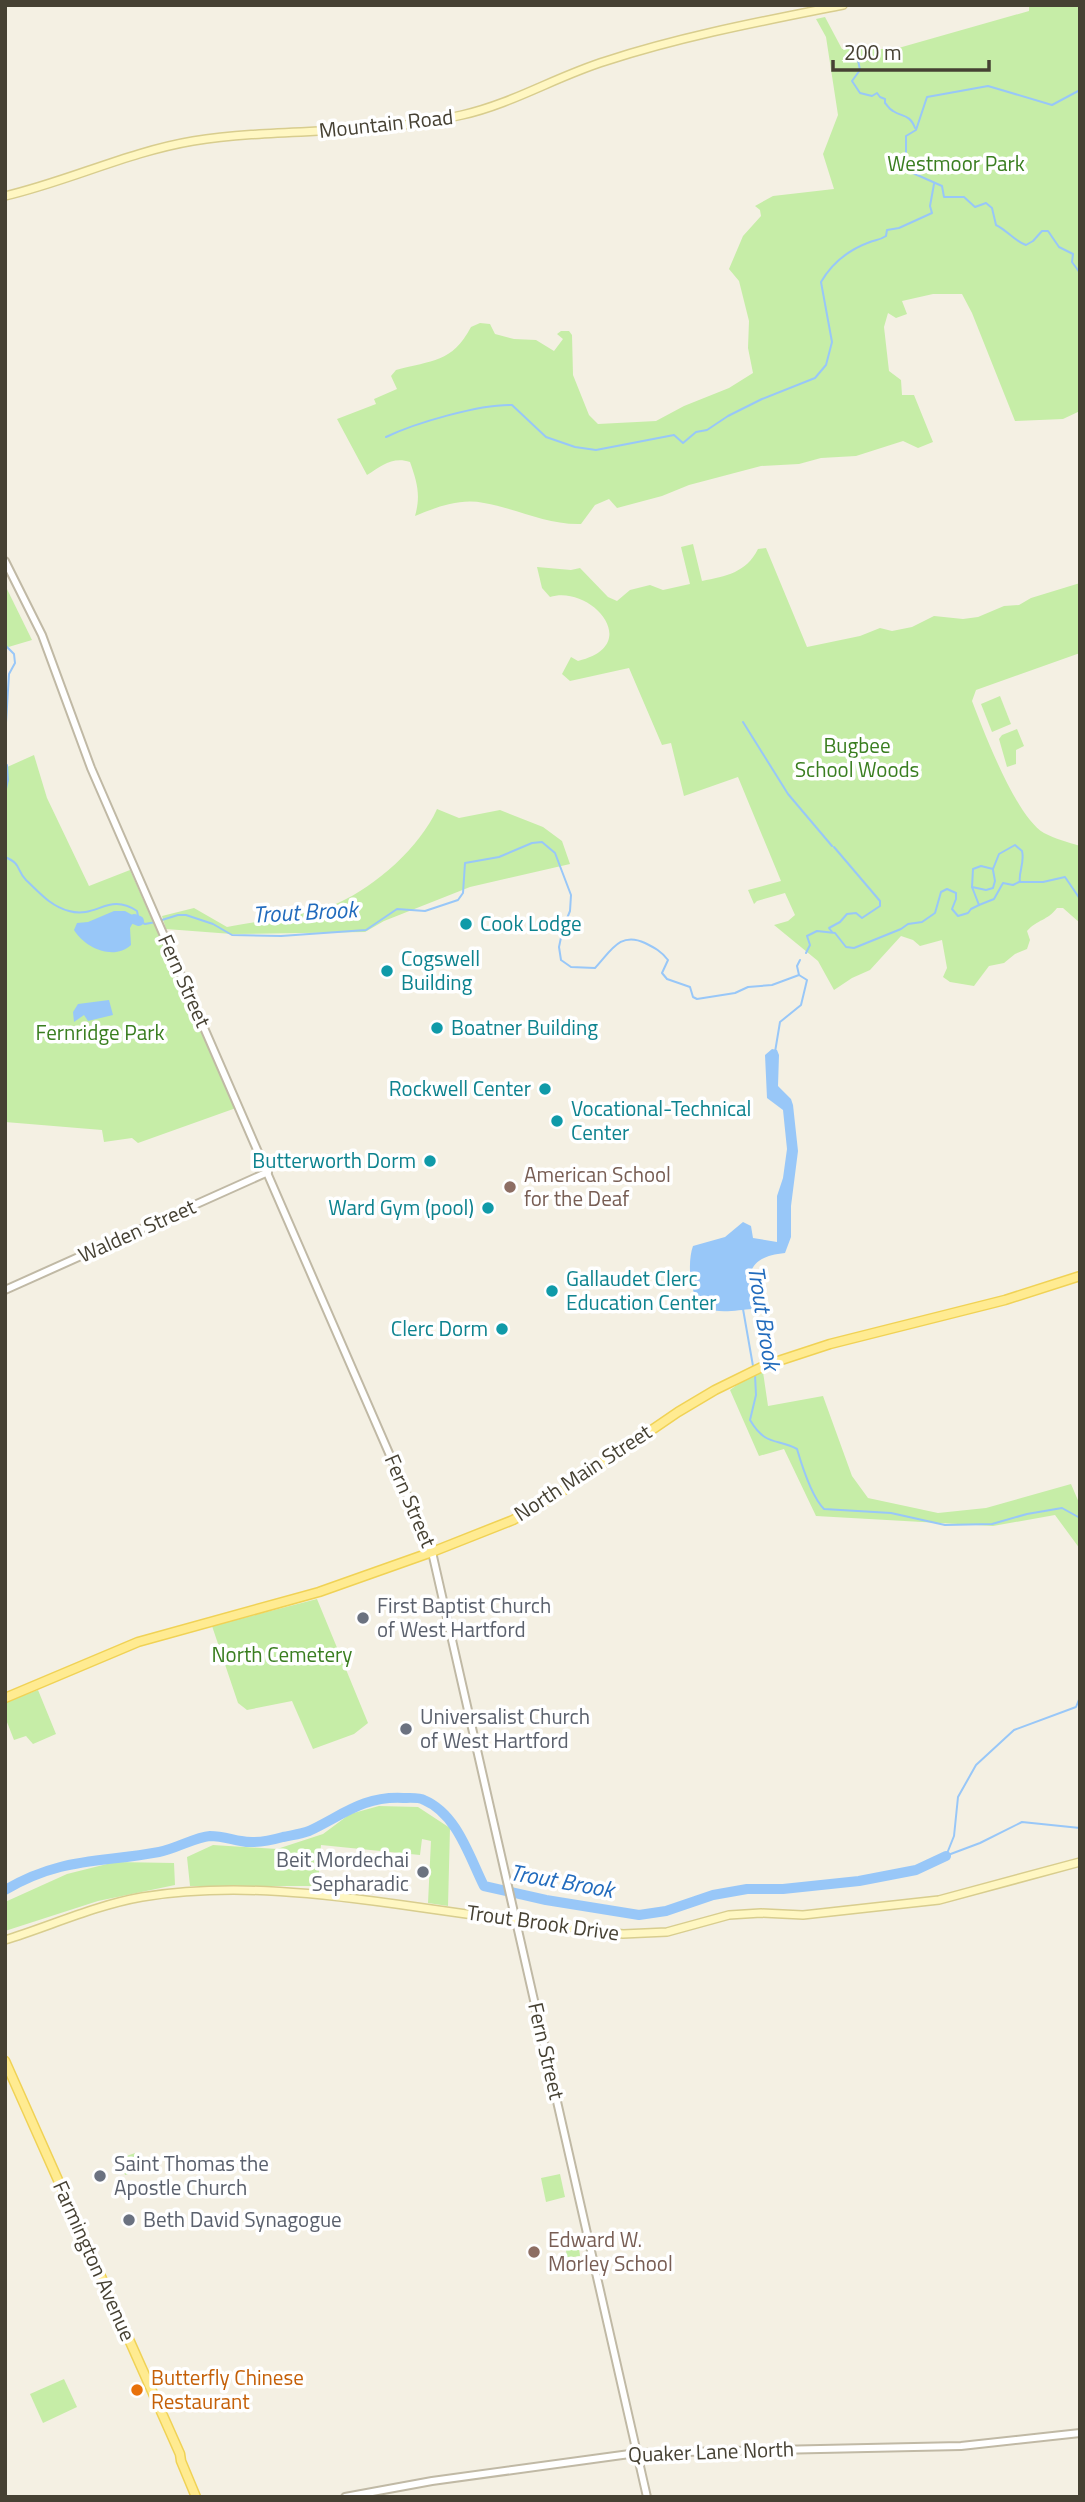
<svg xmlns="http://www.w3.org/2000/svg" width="1085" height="2502" font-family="'Titillium Web',sans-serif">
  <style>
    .green { fill: #c6eda7 }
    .water { fill: #98c7f8 }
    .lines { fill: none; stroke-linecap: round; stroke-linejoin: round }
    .stream { stroke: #98c7f8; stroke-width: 2 }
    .river { stroke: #98c7f8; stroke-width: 10 }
    .tertiary-casing { stroke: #c0b9a5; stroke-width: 10 }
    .secondary-casing { stroke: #d8cd8e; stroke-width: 10 }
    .primary-casing { stroke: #f0d255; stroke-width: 11 }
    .tertiary { stroke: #fff; stroke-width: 6 }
    .secondary { stroke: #fff7c2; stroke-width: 7 }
    .primary { stroke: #ffeb91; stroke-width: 8 }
    .culture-dot { fill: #0f9aa8; stroke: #fff; stroke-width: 2.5 }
    .education-dot { fill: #8d6e63; stroke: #fff; stroke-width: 2.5 }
    .worship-dot { fill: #6b7280; stroke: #fff; stroke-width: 2.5 }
    .food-dot { fill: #e8710a; stroke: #fff; stroke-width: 2.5 }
    .labels { text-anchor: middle; stroke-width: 7; stroke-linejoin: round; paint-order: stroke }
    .street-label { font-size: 21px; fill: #464133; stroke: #fff }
    .park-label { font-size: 21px; fill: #3a7e20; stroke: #fff }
    .culture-label { font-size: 21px; fill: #0d838f; stroke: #fff; text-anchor: start }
    .education-label { font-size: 21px; fill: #785e54; stroke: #fff; text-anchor: start }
    .worship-label { font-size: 21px; fill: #5b616d; stroke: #fff; text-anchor: start }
    .food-label { font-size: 21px; fill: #c56008; stroke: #fff; text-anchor: start }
    .water-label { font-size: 23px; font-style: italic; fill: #216bbd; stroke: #fff }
  </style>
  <rect width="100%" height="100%" fill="#f4f0e3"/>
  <!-- green -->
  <g class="green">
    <path d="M1029,5h51v406l-17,8 -48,2 -43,-108 -10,-19h-29l-31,7 5,13 -11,4 -8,-5 -4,14 5,44 12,9 1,15h12l19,47 -15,6 -15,-7 -47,15 -35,2 -22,6 -38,2 -72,19 -27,11 -45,12 -8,-9 -14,6 -14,19c-34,1 -63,-15 -97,-21 -24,-5 -47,4 -69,13 6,-21 2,-34 -5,-54 -17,-6 -29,4 -43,13l-30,-56 39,-15 -2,-5 23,-10 -6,-13 5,-6c36,-10 56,-7 75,-43l9,-4 10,1 5,10 19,5 22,1 18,11 9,-12 -6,-5 4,-3h8l3,4 1,40 16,40 9,9 58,-3 28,-15 45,-18 24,-15 -5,-25 1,-27 -10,-40 -10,-12 14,-33 18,-20 -1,-6 -5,-4 18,-10 61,-7 -11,-35 15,-39 -12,-78 -10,-18 9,-2 17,32h53l134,-38z"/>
    <path d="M693,544l9,37c24,-5 44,-8 56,-32l8,-1 41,99 53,-11 20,-8 12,3 20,-4 22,-11 29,3 15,-2 26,-11 15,-1 12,-7 49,-15v70l-104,37 -4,11c12,31 44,116 72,132 11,6 24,9 36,13v77l-17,-15h-6c-10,13 -19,11 -30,23l3,9 -3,9 -12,5 -11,9 -15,3 -15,20 -24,-4 -7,-5 4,-9 -5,-28 -22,6 -7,-6 -12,-4 -31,34 -18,8 -18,12 -16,-29 -44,-36 14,-4 7,-6 -10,-22 -28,8 -3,3 -6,-14 33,-9 -43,-104 -54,19 -13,-53 -9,2 -33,-77 -59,13 -8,-7 9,-17 7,4c67,-16 12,-77 -28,-64l-8,-9 -5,-21 34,3 9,-2 28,29 9,4 13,-11 20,-5 13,5 27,-6 -9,-37z"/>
    <path d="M5,585l27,55 -27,8z"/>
    <path d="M1000,696l11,28 -19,8 -11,-28z"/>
    <path d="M1017,729l7,17 -8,4v14l-9,3 -8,-28 3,-4z"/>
    <path d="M34,755l13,43 42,88 41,-16 106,238 -98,35 -6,-5 -28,4 -2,-12 -97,-8v-354z"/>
    <path d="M437,809l22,9 41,-8 43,17 19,14 8,23 -100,23 -86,34 -19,11 -133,2 -66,-5 -4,-13 32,-8 33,19c31,-6 83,-12 111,-24 38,-17 82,-56 99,-94z"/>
    <path d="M763,1372l5,34 55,-10 29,80 16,22 70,15 48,-5 85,-24 9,21v44l-25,-34 -62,11 -177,-10 -32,-67 -25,7 -29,-66 15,-11z"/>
    <path d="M317,1599l51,124 -14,11 -41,15 -21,-48 -45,9 -9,-7 -26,-77z"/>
    <path d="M38,1690l18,44 -23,10 -7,-8 -12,4 -9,-23v-15z"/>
    <path d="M379,1806l39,1 32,21 -2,78 -20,-3 3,-62 -9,-2 -2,16 -99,-10 -3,41h-128l-3,-29 26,-12 64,4 46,-15 27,-20z"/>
    <path d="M115,1862l59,1 1,22 -77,16 -93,30v-29l62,-28z"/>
    <path d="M135,2153l5,17 -15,5 -4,-17z"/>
    <path d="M560,2174l5,23 -19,5 -5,-24z"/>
    <path d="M578,2241l2,15 -13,2 -2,-15z"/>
    <path d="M64,2379l13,28 -34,16 -13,-29z"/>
  </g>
  <!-- water -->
  <g class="water">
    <path d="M114,911h11l11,6 -6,11 1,17c-17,16 -46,3 -57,-15l3,-7 11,-1z"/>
    <path d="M109,1000l4,15 -25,6 -4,-6 -10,7 -1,-10 5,-8z"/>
    <path d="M772,1049l5,1 2,5 -1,31 13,13 2,6 5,46 -7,55v31l-6,16c-40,4 -38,23 -33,56 -13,1 -34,5 -46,-1 -17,-8 -19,-46 -13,-62l32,-9 18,-15 8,4 2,12 24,4v-46l6,-18 4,-29 -4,-39 -16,-12 -2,-43z"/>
  </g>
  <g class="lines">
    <!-- stream -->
    <g class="stream">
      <path d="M856,50l4,20 -8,11 8,12 12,3 5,-3 3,4 5,2v4c3,3 4,6 8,8 9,6 17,3 22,17"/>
      <path d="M1080,90l-28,15 -64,-19 -61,11 -11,33 -10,6v34l36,16 2,11h20l11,10 11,-4 6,5 4,17c12,6 17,15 30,20l7,-4 9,-10h6l11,16 14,7 -1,8 8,11"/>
      <path d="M386,437c29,-14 94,-33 126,-32l34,32 29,10 21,3 78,-15 9,8 13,-11 11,-2 21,-14 34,-17 53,-21 11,-13 6,-23 -11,-60c11,-19 27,-32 49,-40 6,-2 10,-2 16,-6l1,-6 12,-2 33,-15 -2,-7 4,-22"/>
      <path d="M5,645l9,9 1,9 -6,11 -4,65"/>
      <path d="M743,722l45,72 44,52"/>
      <path d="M5,750l1,6"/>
      <path d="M5,793l3,-13 -1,-15"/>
      <path d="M5,857c17,7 11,13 21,23 13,12 24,26 43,31 28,8 39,-19 68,0l2,10 6,3 11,-2"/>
      <path d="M972,887l14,3 7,-2 2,-7 -2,-11"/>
      <path d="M979,905l15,-6 9,-16 10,2 6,-3"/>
      <path d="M162,920l16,-5h8l27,9 19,11 49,1 85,-6 31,-21 28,2 33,-11 5,-7 2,-30 34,-6 33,-14 10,-1 13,11 16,42 -1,16 -7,17 -4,19 2,13 10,7 24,1c16,-17 25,-37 50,-25 10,5 16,8 23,17l-6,13 5,6 23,8 3,10 4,2 38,-6 13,-6 24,-2 27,-10 8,5 -6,25 -21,17 -5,30"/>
      <path d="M832,932l-3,-4 11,-6 7,-8 9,-1 6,5 18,-12v-5l-46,-54"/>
      <path d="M806,953l4,-8 -3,-9 10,-5 18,2 11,14 8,1 47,-19 7,-5 14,-2 13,-9 6,-21 6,-3 9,4v6l-4,10 6,7 10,-3 3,-4 8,-4 -7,-18 1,-18 8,-3 12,3 6,-15 16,-9 7,6c3,12 -4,22 -2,31h23l22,-5 15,22"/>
      <path d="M799,975l-2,-9 3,-6"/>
      <path d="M743,1309l10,57"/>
      <path d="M755,1375l1,20 -6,25c16,27 27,18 47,29 5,17 15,48 27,60l67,4 54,12 47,-1 35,-10 35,-6 18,10"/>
      <path d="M948,1855l32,-12 42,-21 58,6"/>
      <path d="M946,1856l8,-20 4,-39 18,-32 38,-35 62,-23 4,-10"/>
    </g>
    <!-- river -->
    <g class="river">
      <path d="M134,919l5,2"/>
      <path d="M5,1890c56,-33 95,-27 154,-38 17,-3 36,-15 51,-16 11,0 20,3 31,5 14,3 28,0 42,-4 9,-2 18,-3 26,-6 34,-16 54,-35 94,-33 6,0 16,-1 21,2 33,14 45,56 60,86l62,14 93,15 27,-4 47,-16 34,-6h36l76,-8 57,-11 30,-14"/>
    </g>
    <defs>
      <g id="tertiary">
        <path d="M5,561l37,74 49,133 341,784 215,945"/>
        <path d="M5,1290l263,-118"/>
        <path d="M345,2497l87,-16 205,-28 324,-7 119,-13"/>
      </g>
      <g id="secondary">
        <path d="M5,196c64,-15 123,-44 188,-55 89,-14 181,-5 269,-26 50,-11 95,-39 144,-54 77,-25 157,-40 237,-56"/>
        <path d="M5,1940c45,-14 91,-35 137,-43 91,-15 185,-3 275,10 69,10 137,19 206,27l44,-2 62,-17 32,-2 42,2 136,-15 141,-38"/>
      </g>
      <g id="primary">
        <path d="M5,1698l133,-56 181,-50 113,-40 81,-32 42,-24 123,-84 37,-22 51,-25 64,-21 175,-44 75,-24"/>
        <path d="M5,2061l175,393 1,7 15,36"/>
      </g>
    </defs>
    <!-- tertiary casing -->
    <use href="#tertiary" class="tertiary-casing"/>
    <!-- secondary casing -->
    <use href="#secondary" class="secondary-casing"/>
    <!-- primary casing -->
    <use href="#primary" class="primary-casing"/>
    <!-- tertiary -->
    <use href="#tertiary" class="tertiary"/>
    <!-- secondary -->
    <use href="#secondary" class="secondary"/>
    <!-- primary -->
    <use href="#primary" class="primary"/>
  </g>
  <!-- markers -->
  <g class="culture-dot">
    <circle cx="466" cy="924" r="7"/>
    <circle cx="387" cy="971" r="7"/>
    <circle cx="437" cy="1028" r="7"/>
    <circle cx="545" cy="1089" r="7"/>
    <circle cx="557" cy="1121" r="7"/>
    <circle cx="430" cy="1161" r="7"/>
    <circle cx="488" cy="1208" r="7"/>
    <circle cx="552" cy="1291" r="7"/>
    <circle cx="502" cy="1329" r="7"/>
  </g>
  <g class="education-dot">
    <circle cx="510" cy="1187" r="7"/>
    <circle cx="534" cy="2252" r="7"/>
  </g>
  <g class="worship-dot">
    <circle cx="363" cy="1618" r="7"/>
    <circle cx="406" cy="1729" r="7"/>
    <circle cx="423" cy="1872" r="7"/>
    <circle cx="100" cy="2176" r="7"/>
    <circle cx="129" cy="2220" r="7"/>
  </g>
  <circle class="food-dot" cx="137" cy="2390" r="7"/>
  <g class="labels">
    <!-- street labels -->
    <g class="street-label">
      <text transform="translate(386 124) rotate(-6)" y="7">Mountain Road</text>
      <text transform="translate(184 981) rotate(66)" y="7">Fern Street</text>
      <text transform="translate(137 1231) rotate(-24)" y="7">Walden Street</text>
      <text transform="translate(583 1473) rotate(-33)" y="7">North Main Street</text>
      <text transform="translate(410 1501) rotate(67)" y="7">Fern Street</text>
      <text transform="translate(543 1923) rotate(8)" y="7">Trout Brook Drive</text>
      <text transform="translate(546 2051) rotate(77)" y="7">Fern Street</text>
      <text transform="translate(94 2261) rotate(66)" y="7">Farmington Avenue</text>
      <text transform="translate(711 2452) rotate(-2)" y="7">Quaker Lane North</text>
    </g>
    <!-- park labels -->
    <g class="park-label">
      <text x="956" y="171">Westmoor Park</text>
      <text x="857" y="753">Bugbee<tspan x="857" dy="24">School Woods</tspan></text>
      <text x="100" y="1040">Fernridge Park</text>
      <text x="282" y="1662">North Cemetery</text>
    </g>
    <!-- culture labels -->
    <g class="culture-label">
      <text x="480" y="931">Cook Lodge</text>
      <text x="401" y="966">Cogswell<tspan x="401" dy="24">Building</tspan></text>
      <text x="451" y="1035">Boatner Building</text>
      <text x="531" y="1096" text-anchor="end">Rockwell Center</text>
      <text x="571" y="1116">Vocational-Technical<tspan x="571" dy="24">Center</tspan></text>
      <text x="416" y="1168" text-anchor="end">Butterworth Dorm</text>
      <text x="474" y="1215" text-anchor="end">Ward Gym (pool)</text>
      <text x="566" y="1286">Gallaudet Clerc<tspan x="566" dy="24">Education Center</tspan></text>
      <text x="488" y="1336" text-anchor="end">Clerc Dorm</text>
    </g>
    <!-- education labels -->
    <g class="education-label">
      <text x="524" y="1182">American School<tspan x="524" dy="24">for the Deaf</tspan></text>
      <text x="548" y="2247">Edward W.<tspan x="548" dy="24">Morley School</tspan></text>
    </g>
    <!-- worship labels -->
    <g class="worship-label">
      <text x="377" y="1613">First Baptist Church<tspan x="377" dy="24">of West Hartford</tspan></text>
      <text x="420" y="1724">Universalist Church<tspan x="420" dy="24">of West Hartford</tspan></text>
      <text x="409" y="1867" text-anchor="end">Beit Mordechai<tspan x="409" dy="24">Sepharadic</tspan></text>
      <text x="114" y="2171">Saint Thomas the<tspan x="114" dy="24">Apostle Church</tspan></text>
      <text x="143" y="2227">Beth David Synagogue</text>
    </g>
    <!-- food labels -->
    <g class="food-label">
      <text x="151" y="2385">Butterfly Chinese<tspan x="151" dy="24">Restaurant</tspan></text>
    </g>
    <!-- water labels -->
    <g class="water-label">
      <text transform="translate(305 912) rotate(-3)" y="8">Trout Brook</text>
      <text transform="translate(764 1318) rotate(81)" y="8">Trout Brook</text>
      <text transform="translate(562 1881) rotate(10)" y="8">Trout Brook</text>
    </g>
  </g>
  <!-- border -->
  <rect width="1085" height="2502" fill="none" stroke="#464133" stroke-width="14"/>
  <!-- scale -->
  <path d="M833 60v10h156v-10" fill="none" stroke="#464133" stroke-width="3.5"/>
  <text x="844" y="60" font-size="21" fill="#464133" stroke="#ffffff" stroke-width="5" paint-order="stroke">200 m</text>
</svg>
